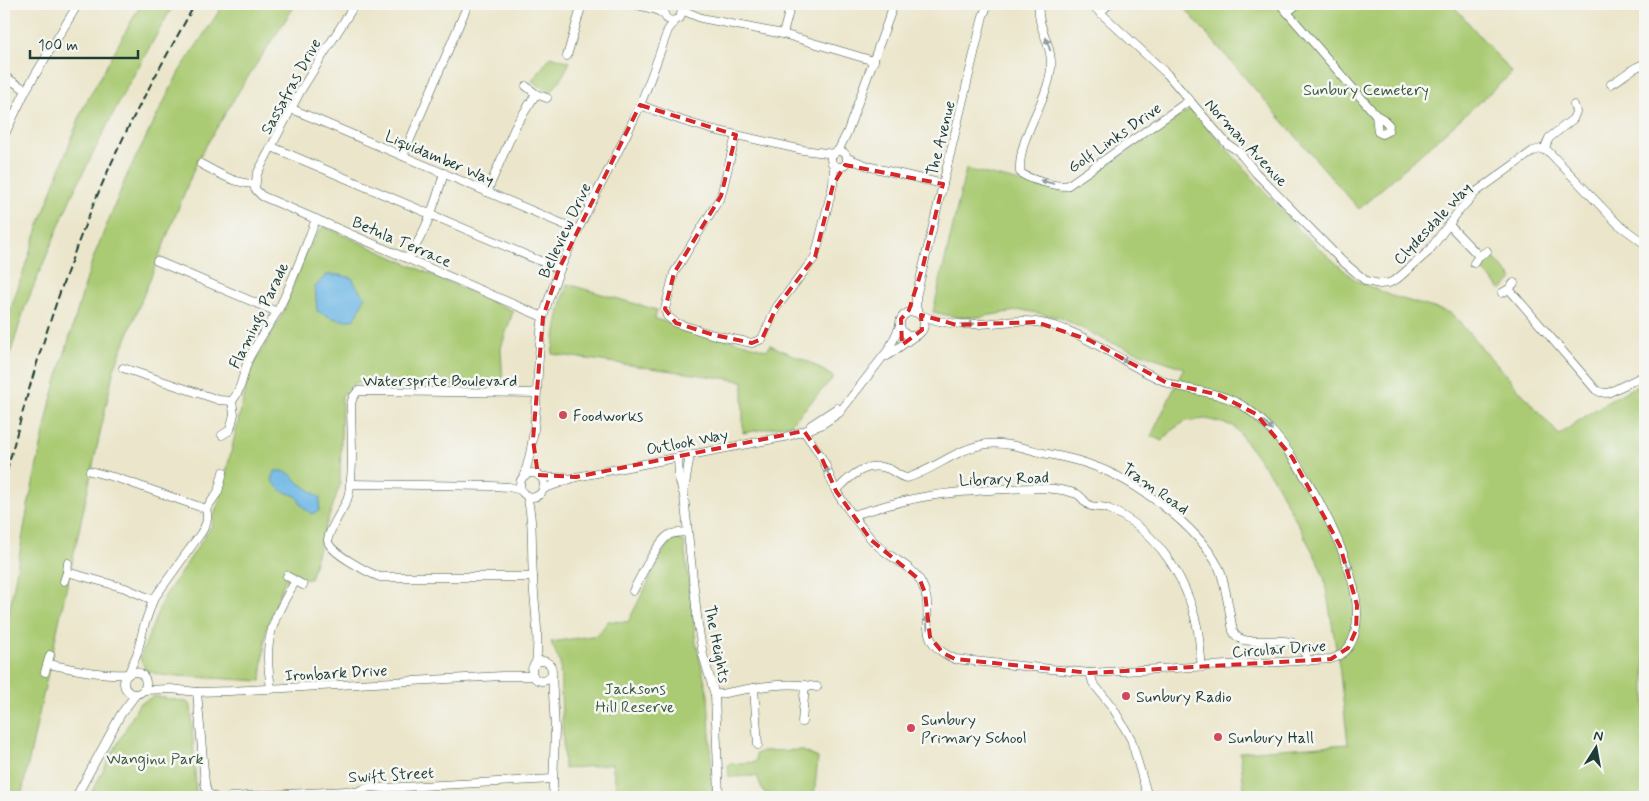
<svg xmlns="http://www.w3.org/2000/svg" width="1649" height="801" font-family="Mynerve,sans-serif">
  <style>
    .green { fill: #aacb73; stroke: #648454 }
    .water { fill: #6db7e6; stroke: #467a8d }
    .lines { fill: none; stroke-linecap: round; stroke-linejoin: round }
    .minor-casing { stroke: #3e564b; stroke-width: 9 }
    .minor { stroke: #fff; stroke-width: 8 }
    .rail { stroke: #1f3d34; stroke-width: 2; stroke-dasharray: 8 4; stroke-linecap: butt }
    .oneway { fill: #8f9e9a }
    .marked { fill: none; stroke: #d62828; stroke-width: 4; stroke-dasharray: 10 6; stroke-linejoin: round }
    .poi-dot { fill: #d1495b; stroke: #f6f6f2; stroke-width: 2 }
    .labels { text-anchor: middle; stroke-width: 5; stroke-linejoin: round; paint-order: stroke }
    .street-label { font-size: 16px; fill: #1f3d34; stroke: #f6f6f2 }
    .park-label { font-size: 16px; fill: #3b5941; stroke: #f6f6f2 }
    .poi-label { font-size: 16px; fill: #1f3d34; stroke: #f6f6f2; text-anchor: start }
  </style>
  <rect width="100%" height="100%" fill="#f6f6f2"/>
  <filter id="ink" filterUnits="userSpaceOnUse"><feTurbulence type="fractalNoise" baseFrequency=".02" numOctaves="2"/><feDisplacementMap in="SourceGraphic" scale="10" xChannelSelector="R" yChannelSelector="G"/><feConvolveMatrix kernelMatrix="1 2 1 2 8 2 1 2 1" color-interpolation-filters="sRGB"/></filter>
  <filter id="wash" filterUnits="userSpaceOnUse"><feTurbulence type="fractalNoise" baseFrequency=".0096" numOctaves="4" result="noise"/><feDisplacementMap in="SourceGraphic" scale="20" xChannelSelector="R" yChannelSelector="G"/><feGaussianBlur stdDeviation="1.12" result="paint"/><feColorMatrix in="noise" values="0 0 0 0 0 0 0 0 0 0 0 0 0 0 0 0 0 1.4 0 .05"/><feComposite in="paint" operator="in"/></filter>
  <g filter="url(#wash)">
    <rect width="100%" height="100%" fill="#ebe6cb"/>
    <!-- green -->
    <g class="green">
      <path d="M141,4h33l-52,92 -50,99 -47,112 -21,67v-45l35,-104 44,-117z"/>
      <path d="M224,4h72l-54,82 -44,73 -84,210 -93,428h-17v-155l24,-136 23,-106 41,-139 35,-86 52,-103z"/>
      <path d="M1181,4h271l60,69 -153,136z"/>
      <path d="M551,56l19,6 -9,17 -11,14 -18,-12z"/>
      <path d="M1191,109l111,124 53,47 37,16 59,17 108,122c27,-20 55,-39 86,-53v415h-400l-5,-45 108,-8 -9,-79 -15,-88 -8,-19 -41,-77 -41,-55 -28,-7 -20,2 -14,9 -10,11 -11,-5 33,-68 -75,-26 -48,-24 -39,-8 -43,7h-24l-22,-5 33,-143 101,24z"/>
      <path d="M323,226l190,85 -12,37 2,39 -148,-4 -13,13 -2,89 -17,49 -13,45 -25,1 -19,49 -5,52 -100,-6 -15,-4 -6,-13 22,-57 49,-74 11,-37 28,-119 33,-58 23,-61z"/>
      <path d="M1492,256l21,23 -12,11 -21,-24z"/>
      <path d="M567,284l90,26 -2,9 112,31 3,-5 39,17 25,15 -43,47 -48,9v-52l-191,-27 8,-45z"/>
      <path d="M677,539l7,3 12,101 12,52 5,102h-95l-6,-33 -48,5 -4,-107 -9,-20 47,-7 10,-14 20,1 41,-81z"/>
      <path d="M154,696l33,6 4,4 5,85 8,6h-115l50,-93z"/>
      <path d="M801,750l17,8 -4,39h-34l-17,-5 -6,-16 -28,1 -1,-13 28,-2v-8l6,-3z"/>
    </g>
    <!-- water -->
    <g class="water">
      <path d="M326,275h14l12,3 7,12 6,7 -10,22c-14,4 -25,-2 -38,-8l-2,-24z"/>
      <path d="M275,471h8l9,4 6,7 22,16 -1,13 -8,3 -9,-8 -6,-10 -14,-5 -10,-10z"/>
    </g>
  </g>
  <g filter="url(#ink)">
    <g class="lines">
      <defs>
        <g id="minor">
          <path d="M355,4l-54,86 -44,84 -2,15 7,7 281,121"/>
          <path d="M633,4l21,5 10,5"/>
          <path d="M668,4c-7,5 -5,15 4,17l8,-3c2,-6 3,-11 -3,-14"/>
          <path d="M1039,4c-3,23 14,40 12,64 -3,34 -33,67 -31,104 8,8 35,14 47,14l123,-86"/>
          <path d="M1091,4l76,70 60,70 11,7 18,22 85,87 25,21 14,3 9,-1 8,-4 31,-27 30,-40 18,-20 57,-41 8,-2 3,1"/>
          <path d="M1280,4l96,111 7,4 6,6 -1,6 -6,3 -4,-2 -2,-17"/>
          <path d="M682,10l19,8 82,16 91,27"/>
          <path d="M1287,12l11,-8"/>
          <path d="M1100,13l9,-9"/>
          <path d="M783,34l8,-30"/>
          <path d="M567,56l15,-52"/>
          <path d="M4,76l22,14"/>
          <path d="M1611,84c12,-6 22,-18 34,-20"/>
          <path d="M526,86l10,8 11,4"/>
          <path d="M640,105l43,16 27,8 93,21 31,4"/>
          <path d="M292,109l285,121"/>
          <path d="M736,135l-15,61 -47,77 -9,36 2,7 9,7 38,12 38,8 10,-4 14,-31 39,-51 18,-72 1,-20"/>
          <path d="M4,136l22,-46 52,-86"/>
          <path d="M272,147l287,122"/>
          <path d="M1544,150l4,1 70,73 27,20"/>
          <path d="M1544,150l5,-12 24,-19 3,-7 -2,-7"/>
          <path d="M838,151l9,-18 47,-129"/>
          <circle cx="839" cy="159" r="8"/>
          <path d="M403,156l65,-152"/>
          <path d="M847,158l24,9 72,17"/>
          <path d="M201,164c17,9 34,20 54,20"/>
          <path d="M487,192l29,-67 20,-31"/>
          <path d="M1449,225l30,31"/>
          <path d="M408,258c18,-26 27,-54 36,-85"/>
          <path d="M157,261l120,51"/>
          <path d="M1474,263l5,-7 8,-5"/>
          <path d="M1509,289l87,101c5,3 9,4 14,2l35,-17"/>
          <path d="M1502,293l7,-4 5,-6"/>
          <circle cx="912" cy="324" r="12"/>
          <path d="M918,313l-2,-6v-10l67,-281 5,-12"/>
          <path d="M887,356l29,-21"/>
          <path d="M123,368l96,32 13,1"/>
          <path d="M811,425l26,-17"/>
          <path d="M804,431c7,11 15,21 21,33 3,8 6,16 10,25 7,13 30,44 41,55 14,15 37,21 46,40 15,30 -11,56 33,75l135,14 241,-14c30,-8 28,-47 23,-71 -12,-53 -67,-160 -116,-185 -21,-11 -43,-12 -65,-18 -8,-3 -16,-7 -24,-11 -37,-18 -70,-46 -113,-52 -11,-2 -22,-1 -33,0 -29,3 -55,5 -82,-7"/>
          <path d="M222,435l8,-5 4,-16 -2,-13c10,-11 11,-29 17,-43 8,-16 19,-31 28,-46 16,-30 27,-62 39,-93"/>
          <path d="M678,457l1,21 5,18 14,129 5,30 12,40 4,102"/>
          <path d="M90,471l27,7 89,31"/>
          <circle cx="532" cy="485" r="12"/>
          <path d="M524,475c14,-39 12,-89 16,-131 1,-10 1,-21 4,-30 20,-67 57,-126 87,-189 14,-28 26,-65 37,-95l7,-9"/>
          <path d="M539,476l14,2 12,-1"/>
          <path d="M350,484l142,2 17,1 12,3"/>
          <path d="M543,489l33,-12 213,-41 32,-11 18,-12 50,-64 11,-23"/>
          <path d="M684,491l5,-30 -1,-6"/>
          <path d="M836,491c14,-15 31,-31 53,-22 7,3 10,8 18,9 27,-8 50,-30 80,-34 19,-2 37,4 56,9 16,3 32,6 48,12 44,15 107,61 128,103 6,13 11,47 14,63 10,25 64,-10 75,30"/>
          <path d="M527,496c7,27 4,54 6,81 1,29 7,57 3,86"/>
          <path d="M206,509l12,-17 5,-20"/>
          <path d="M853,515c17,-5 34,-10 51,-14 33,-8 68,-10 102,-12 23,-1 49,-3 71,5 6,3 8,10 14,12 6,2 12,0 18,3 48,21 77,68 88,117 3,13 3,27 5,41"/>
          <path d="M67,572l58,16 28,12"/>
          <path d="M287,576l16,9"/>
          <path d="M533,577h-153c-11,-4 -51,-25 -52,-36 -1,-8 15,-32 19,-41 8,-23 4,-70 4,-96l2,-7 5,-6 178,2"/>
          <path d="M64,581l3,-9 1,-9"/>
          <path d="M633,591c7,-13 24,-49 36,-56 5,-3 13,-2 19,-3"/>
          <circle cx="542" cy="671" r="10"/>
          <path d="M48,664c26,5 53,12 80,10"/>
          <circle cx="135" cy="683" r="11"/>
          <path d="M45,672l5,-17"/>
          <path d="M129,672l8,-18 7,-28 9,-26 48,-67c5,-8 8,-14 5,-24"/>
          <path d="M1090,673l3,10 20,25 18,31 17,58"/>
          <path d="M552,675l3,54 -2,58 1,10"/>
          <path d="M754,688l4,57"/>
          <path d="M271,689c-1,-10 -3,-21 -3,-31 -1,-28 13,-53 27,-76"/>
          <path d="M143,690l28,-1 26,3 33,-1 272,-15h31"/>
          <path d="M197,692l8,91 2,10 8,4"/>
          <path d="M715,695c34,-6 67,-15 102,-8"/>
          <path d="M802,722l3,-37"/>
          <path d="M76,797l45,-83 15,-20"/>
          <path d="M230,797l117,-6 9,1 14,-5 13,1 170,-9"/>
        </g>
      </defs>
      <!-- minor casing -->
      <use href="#minor" class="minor-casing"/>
      <!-- minor -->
      <use href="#minor" class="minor"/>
      <!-- rail -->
      <path class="rail" d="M4,483c30,-121 68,-240 123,-353 21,-42 45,-84 68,-126"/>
    </g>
    <!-- one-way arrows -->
    <defs><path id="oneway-solid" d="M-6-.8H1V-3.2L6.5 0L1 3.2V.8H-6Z" transform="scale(1.25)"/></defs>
    <g class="oneway">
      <use href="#oneway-solid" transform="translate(1048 44) rotate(-109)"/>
      <use href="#oneway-solid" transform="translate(1047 182) rotate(-165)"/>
      <use href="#oneway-solid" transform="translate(968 324) rotate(-2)"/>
      <use href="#oneway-solid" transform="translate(1122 359) rotate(31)"/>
      <use href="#oneway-solid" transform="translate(1268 426) rotate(48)"/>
      <use href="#oneway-solid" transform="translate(828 473) rotate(-111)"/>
      <use href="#oneway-solid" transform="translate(1348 566) rotate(71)"/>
      <use href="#oneway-solid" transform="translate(927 623) rotate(-94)"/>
    </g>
  </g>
  <!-- marked area -->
  <path class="marked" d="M640,105l96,30 -15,61 -47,77 -9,36 11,14 38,12 38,8 10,-4 14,-31 39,-51 18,-72 12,-20 98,19 -20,82 -14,44 -8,9 1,26 20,-15 -1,-15 36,10 79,-3 53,18 78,43 52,12 37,19 36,43 48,89 17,59 -1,25 -8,18 -17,11 -241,14 -135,-14 -12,-6 -13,-16 -5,-44 -5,-13 -49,-40 -35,-49 -16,-37 -16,-23 -228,46 -38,-2 -5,-35 10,-123 16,-48z"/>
  <!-- markers -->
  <g class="poi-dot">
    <circle cx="563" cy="415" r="5"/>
    <circle cx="1126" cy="696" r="5"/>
    <circle cx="911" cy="728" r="5"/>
    <circle cx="1218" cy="737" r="5"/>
  </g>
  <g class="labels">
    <!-- street labels -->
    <g class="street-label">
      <text transform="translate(290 86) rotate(-61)" y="6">Sassafras Drive</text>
      <text transform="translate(1114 137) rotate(-35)" y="6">Golf Links Drive</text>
      <text transform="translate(940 138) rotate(-76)" y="6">The Avenue</text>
      <text transform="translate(1247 142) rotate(47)" y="6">Norman Avenue</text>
      <text transform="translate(440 157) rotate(23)" y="6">Liquidamber Way</text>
      <text transform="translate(1432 223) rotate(-47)" y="6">Clydesdale Way</text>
      <text transform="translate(564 230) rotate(-65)" y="6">Belleview Drive</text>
      <text transform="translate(402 241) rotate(23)" y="6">Betula Terrace</text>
      <text transform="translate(258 315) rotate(-64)" y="6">Flamingo Parade</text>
      <text x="440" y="386">Watersprite Boulevard</text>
      <text transform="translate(687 441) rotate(-11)" y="6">Outlook Way</text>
      <text transform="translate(1004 478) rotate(-2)" y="6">Library Road</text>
      <text transform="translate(1156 488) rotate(35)" y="6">Tram Road</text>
      <text transform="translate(718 644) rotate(79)" y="6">The Heights</text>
      <text transform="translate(1279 648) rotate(-4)" y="6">Circular Drive</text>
      <text transform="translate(336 672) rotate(-3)" y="6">Ironbark Drive</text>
      <text transform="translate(391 774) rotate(-3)" y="6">Swift Street</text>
    </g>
    <!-- park labels -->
    <g class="park-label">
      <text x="1366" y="95">Sunbury Cemetery</text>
      <text x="635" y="694">Jacksons<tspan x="635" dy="18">Hill Reserve</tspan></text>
      <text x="155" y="764">Wanginu Park</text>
    </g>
    <!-- poi labels -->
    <g class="poi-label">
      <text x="573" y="421">Foodworks</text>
      <text x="1136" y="702">Sunbury Radio</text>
      <text x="921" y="725">Sunbury<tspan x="921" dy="18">Primary School</tspan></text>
      <text x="1228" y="743">Sunbury Hall</text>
    </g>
  </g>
  <!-- margin -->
  <rect width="1649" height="801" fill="none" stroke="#f6f6f2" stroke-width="20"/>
  <!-- north arrow -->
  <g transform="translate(1596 748) rotate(11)" stroke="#f6f6f2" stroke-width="4" paint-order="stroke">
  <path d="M0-4L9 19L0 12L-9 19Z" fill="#1f3d34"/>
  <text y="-8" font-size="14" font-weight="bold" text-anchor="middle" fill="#1f3d34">N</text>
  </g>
  <!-- scale -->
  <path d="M30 50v8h108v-8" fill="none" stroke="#1f3d34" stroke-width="2.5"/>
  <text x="38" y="50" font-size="15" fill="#1f3d34" stroke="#f6f6f2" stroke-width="4" paint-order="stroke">100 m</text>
</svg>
